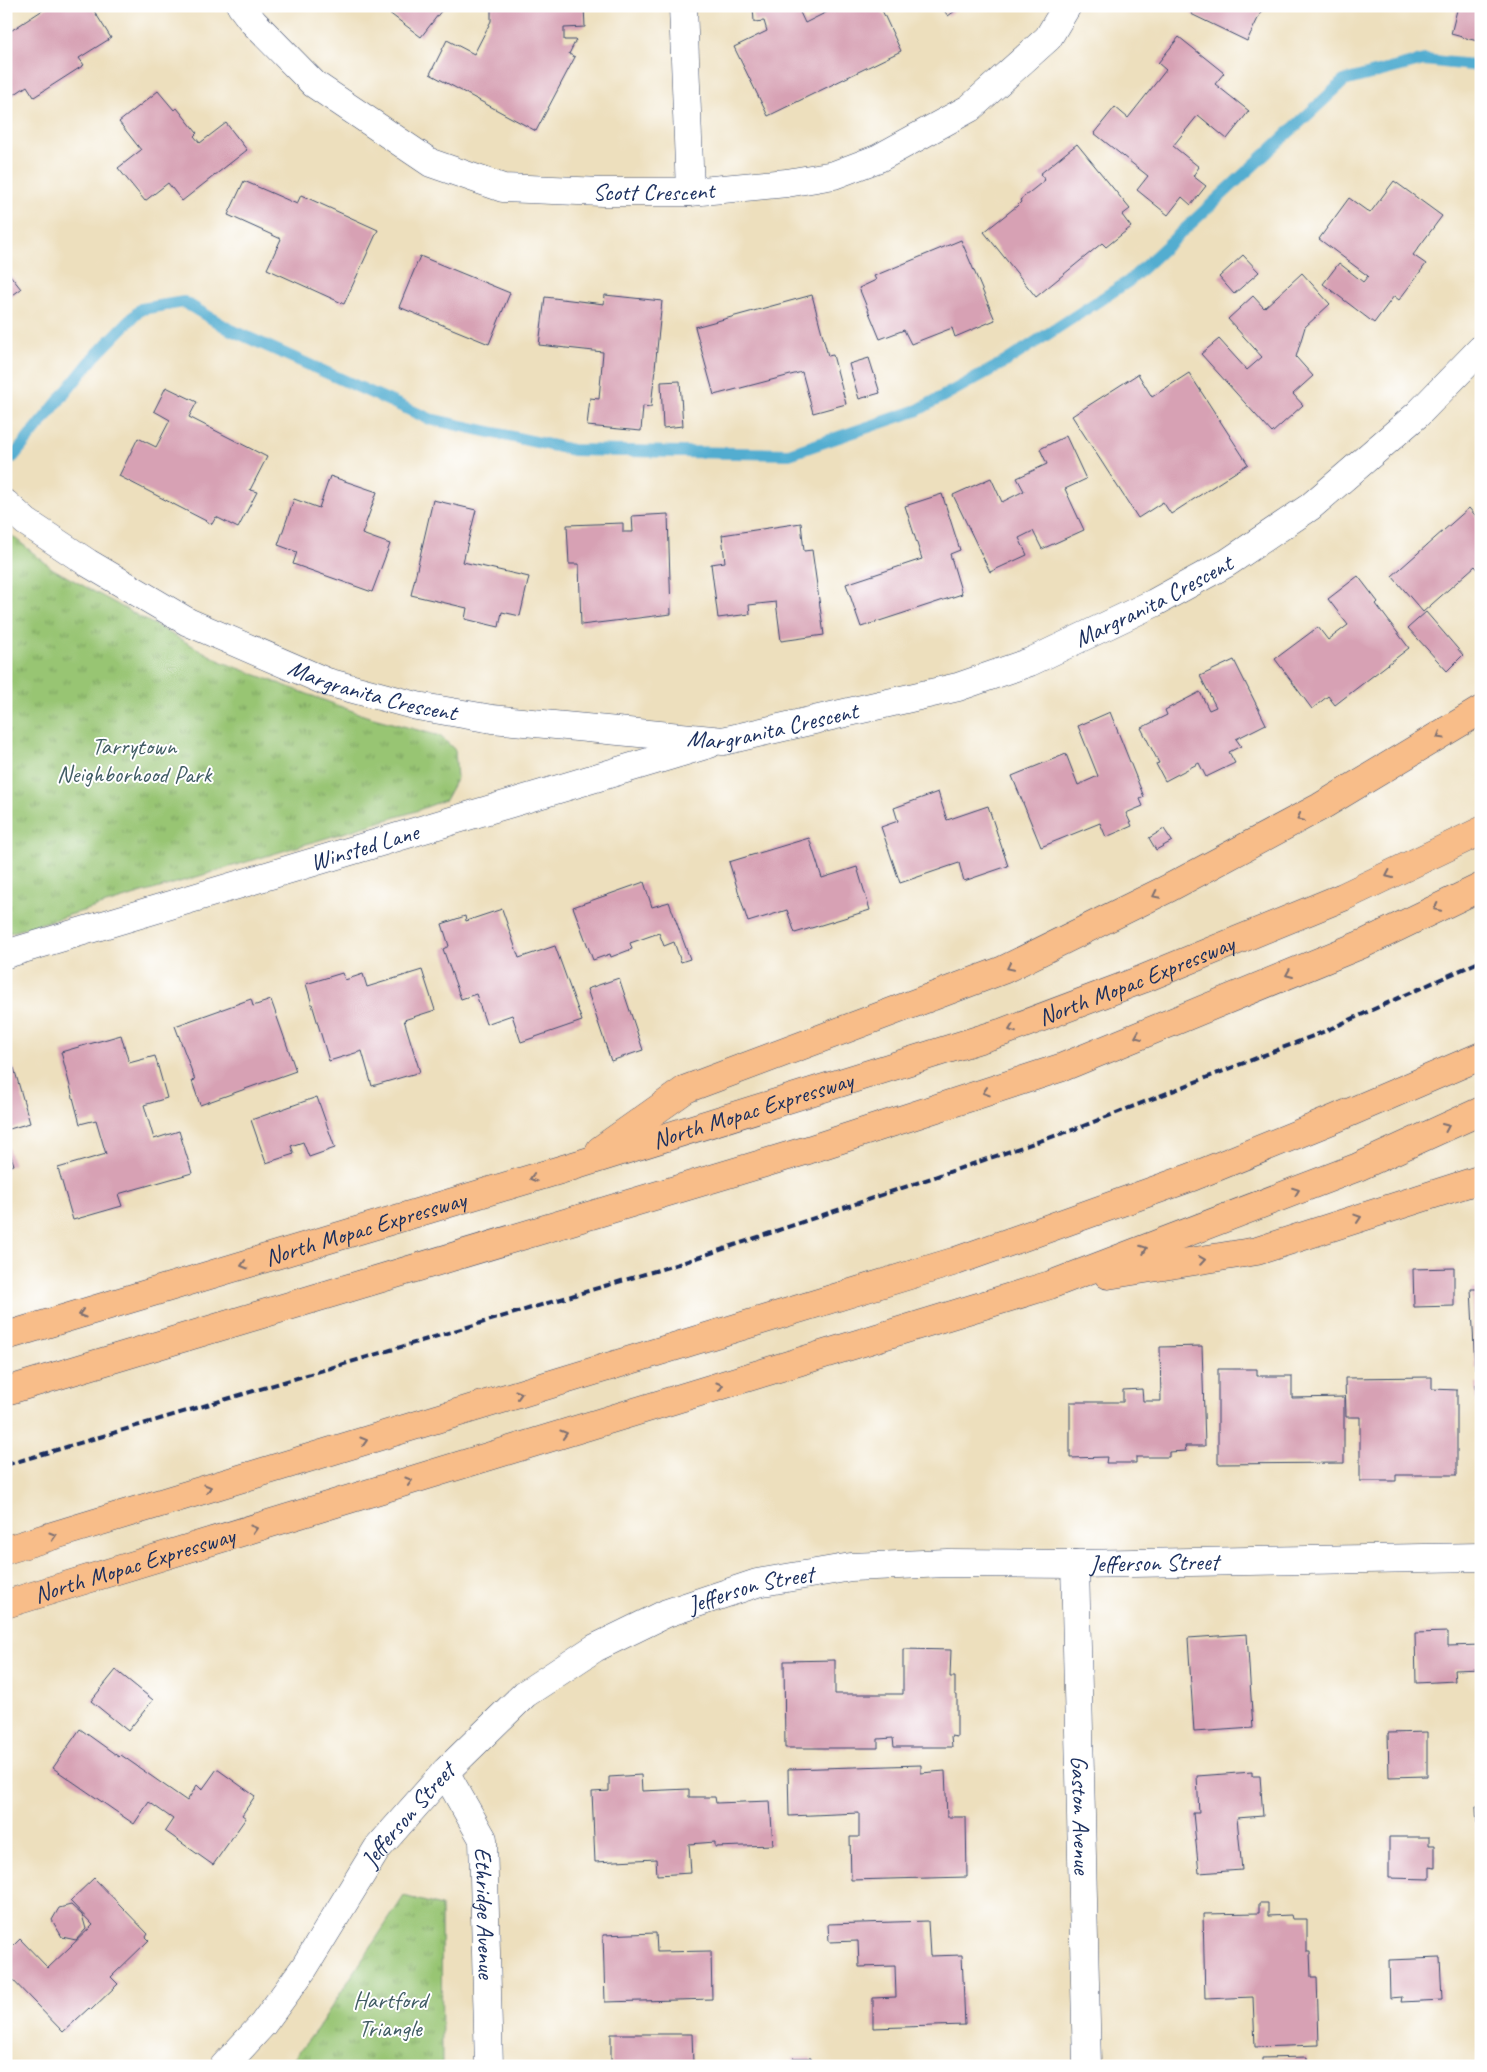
<svg xmlns="http://www.w3.org/2000/svg" width="1487" height="2072" font-family="Caveat,sans-serif">
  <style>
    .park { fill: url(#park-tufts); stroke: #5a7a68 }
    .lines { fill: none; stroke-linecap: round; stroke-linejoin: round }
    .stream { stroke: #52add0; stroke-width: 12 }
    .building { fill: #d7a1b4 }
    .minor-casing { stroke: #3a496c; stroke-width: 29 }
    .highway-casing { stroke: #3a496c; stroke-width: 29 }
    .minor { stroke: #fff; stroke-width: 28 }
    .highway { stroke: #f8bd89; stroke-width: 28 }
    .rail { stroke: #1b2f5e; stroke-width: 4; stroke-dasharray: 8 4; stroke-linecap: butt }
    .oneway { stroke: #7e6f71 }
    .labels { text-anchor: middle; stroke-width: 4; stroke-linejoin: round; paint-order: stroke }
    .street-label { font-size: 24px; fill: #1b2f5e; stroke: #fff }
    .park-label { font-size: 24px; fill: #405c64; stroke: #fff }
  </style>
  <defs>
    <pattern id="park-tufts" width="24" height="20" patternUnits="userSpaceOnUse" patternTransform="scale(1.25)"><rect width="24" height="20" fill="#98c573"/><path d="M3 7l-1-3M5 7V3M7 7l1-3M15 17l-1-3M17 17v-4M19 17l1-3" fill="none" stroke="#7ba062"/></pattern>
  </defs>
  <rect width="100%" height="100%" fill="#fff"/>
  <filter id="ink" filterUnits="userSpaceOnUse"><feTurbulence type="fractalNoise" baseFrequency=".02" numOctaves="2"/><feDisplacementMap in="SourceGraphic" scale="10" xChannelSelector="R" yChannelSelector="G"/><feConvolveMatrix kernelMatrix="1 2 1 2 8 2 1 2 1" color-interpolation-filters="sRGB"/></filter>
  <filter id="wash" filterUnits="userSpaceOnUse"><feTurbulence type="fractalNoise" baseFrequency=".0096" numOctaves="4" result="noise"/><feDisplacementMap in="SourceGraphic" scale="20" xChannelSelector="R" yChannelSelector="G"/><feGaussianBlur stdDeviation="1.12" result="paint"/><feColorMatrix in="noise" values="0 0 0 0 0 0 0 0 0 0 0 0 0 0 0 0 0 1.4 0 .05"/><feComposite in="paint" operator="in"/></filter>
  <g filter="url(#wash)">
    <rect width="100%" height="100%" fill="#eddfbd"/>
    <!-- park -->
    <g class="park">
      <path d="M6,531l47,38 169,93 144,54 74,20 15,14 2,28 -12,22 -32,12 -407,122z"/>
      <path d="M404,1896l37,10 1,160h-154l29,-37z"/>
    </g>
    <g class="lines">
      <!-- stream -->
      <path class="stream" d="M13,457l82,-101 46,-47 43,-7 45,27 201,90 143,31 216,4 129,-44 87,-48 124,-81 215,-200 80,-21 57,6"/>
    </g>
    <g id="blocks">
      <!-- building -->
      <g class="building">
        <path d="M49,6h42l20,32 -32,20 5,7 -50,32 -7,-11 -21,14v-66z"/>
        <path d="M380,6h65l-24,31z"/>
        <path d="M491,6h93l1,21 -21,1v12h12l-7,14 6,3 -39,74 -106,-57 17,-34 27,14 17,-33z"/>
        <path d="M753,6h50l-5,2 7,15 34,-17 2,4 7,-4h32l21,45 -133,65 -34,-69 33,-16 -3,-10 -10,1z"/>
        <path d="M941,6h21l-14,10z"/>
        <path d="M1194,6h70l-17,35 -56,-27z"/>
        <path d="M1458,6h23v36l-30,-8z"/>
        <path d="M1179,37l45,36 -9,11 34,27 -22,28 -29,-24 -25,31 26,21 -6,9 13,10 -15,19 -9,-8 -14,18 -31,-25 11,-14 -54,-43 21,-26 13,11 38,-48 -8,-7z"/>
        <path d="M158,91l16,19 3,-2 20,25 -3,3 6,7 26,-20 21,27 -65,51 -14,-18 -23,18 -27,-33 23,-18 -22,-28z"/>
        <path d="M1077,144l53,65 -8,6 9,12 -25,20 -4,-4 -66,54 -52,-65 33,-26 4,-4 -1,-2 25,-20 -5,-6z"/>
        <path d="M244,181l53,23 4,-9 77,35 -34,74 -77,-35 14,-30 -53,-24z"/>
        <path d="M1394,181l48,35 -29,39 13,9 -27,36 -5,-4 -20,27 -51,-39 16,-21 24,19 5,-6 -49,-37 30,-41 21,15z"/>
        <path d="M961,240l34,80 -40,17 -3,-9 -41,16 -7,-14 -24,9 -21,-51 17,-8 -2,-4z"/>
        <path d="M1243,255l16,17 -25,22 -15,-17z"/>
        <path d="M420,256l90,37 -21,51 -90,-37z"/>
        <path d="M6,270l15,19 -15,11z"/>
        <path d="M1302,273l28,31 -25,23 -9,30 17,19 -20,18 10,11 -31,28 -71,-79 18,-15 28,31 15,-13 -34,-38 25,-23 11,12z"/>
        <path d="M605,295l57,6 -11,106 -8,-1 -2,25 -54,-5 3,-28 9,1 4,-47 -64,-7 6,-48 59,7z"/>
        <path d="M812,295l16,61 5,-1 13,49 -33,9 -11,-41 -88,23 -19,-68z"/>
        <path d="M869,358l11,35 -21,6 -10,-35z"/>
        <path d="M1189,373l59,91 -77,50 -8,-12 -25,16 -66,-102 66,-42 14,23z"/>
        <path d="M680,381l3,45 -20,2 -2,-46z"/>
        <path d="M166,387l31,15 -8,15 78,40 -17,33 7,2 -19,36 -22,-11 -4,7 -93,-48 19,-38 18,9 14,-27 -16,-9z"/>
        <path d="M1066,436l20,43 -21,10 19,41 -42,19 -9,-18 -14,7 8,17 -37,17 -37,-77 38,-17 11,24 22,-11 -7,-13 30,-14 -7,-15z"/>
        <path d="M330,476l47,16 -15,42 28,10 -18,48 -79,-28 4,-12 -19,-7 16,-46 25,9z"/>
        <path d="M942,494l18,56 -10,4 12,40 -101,33 -15,-43 76,-25 -17,-53z"/>
        <path d="M433,500l43,10 -13,52 66,15 -9,39 -18,-4 -3,15 -34,-8 2,-11 -56,-13z"/>
        <path d="M1469,508l12,14v51l-6,-7 -52,46 -31,-36z"/>
        <path d="M668,514l3,100 -90,11 -2,-61h-10l-2,-39 56,-2v9h10l-1,-16z"/>
        <path d="M801,523l3,28 8,-1 12,85 -43,6 -5,-39 -27,3 1,9 -32,4 -7,-54 14,-2 -3,-27z"/>
        <path d="M1358,576l20,26 -2,2 33,44 -74,57 -7,-9 -16,13 -37,-50 43,-32 10,13 20,-15 -20,-26z"/>
        <path d="M1426,612l37,43 -16,16 -39,-43z"/>
        <path d="M1234,660l32,64 -30,15 5,7 -12,6 6,11 -29,14 -7,-14 -34,18 -9,-17 3,-1 -18,-35 26,-13 -2,-5 35,-18 9,18 7,-3 -16,-31z"/>
        <path d="M1110,712l34,85 -4,2 3,7 -17,7 6,13 -26,11 -6,-14 -59,24 -29,-71 54,-22 12,31 20,-9 -20,-50z"/>
        <path d="M938,792l9,28 41,-14 20,60 -44,15 -5,-18 -59,20 -19,-56 17,-6 -4,-13z"/>
        <path d="M1164,829l8,12 -16,9 -7,-12z"/>
        <path d="M809,838l13,40 35,-11 13,43 -75,23 -8,-23 -39,12 -19,-60z"/>
        <path d="M644,882l8,25 17,-5 21,57 -9,3 -7,-20 -10,4 -5,-13 -29,10 2,6 -21,8 -1,-3 -17,6 -20,-53z"/>
        <path d="M502,909l17,49 36,-12 27,75 -61,21 -9,-27 -26,9 -10,-30 -15,5 -18,-50 6,-3 -7,-22 23,-8 1,5z"/>
        <path d="M422,970l13,40 -31,10 16,52 -48,14 -10,-35 -33,10 -23,-77 36,-11 3,7 18,-6 4,13z"/>
        <path d="M619,978l24,72 -32,11 -24,-72z"/>
        <path d="M251,999l2,7 18,-6 25,71 -96,34 -8,-24 3,-1 -20,-54z"/>
        <path d="M121,1035l8,28 26,-7 12,42 -23,7 10,34 25,-8 13,42 -74,21 4,12 -49,14 -15,-52 48,-14 -10,-34 -16,4 -19,-72z"/>
        <path d="M14,1068l16,55 -24,7v-60z"/>
        <path d="M317,1097l18,51 -26,9 -6,-15 -12,4 3,8 -28,9 -15,-43z"/>
        <path d="M6,1141l8,24 -8,2z"/>
        <path d="M1454,1268v38l-40,1 -1,-38z"/>
        <path d="M1471,1289h10v79h-6z"/>
        <path d="M1202,1346l3,100h-20l1,5 -17,1v5h-33v6h-30l1,-6 -37,1v-56h53v-12l19,-1 1,12h18l-1,-54z"/>
        <path d="M1218,1369h39v7h35v22l52,-1v66l-126,1z"/>
        <path d="M1432,1377v12l25,1v85h-61v6h-36v-64h-14l-1,-39z"/>
        <path d="M1476,1384h5v69h-2z"/>
        <path d="M1448,1632v14l33,-1v24l-27,1 1,11 -39,2 -1,-50z"/>
        <path d="M1247,1634l6,94 -59,4 -6,-94z"/>
        <path d="M903,1649l48,1 -1,27h5v18h2v42l-6,-1 1,11h-58l-1,-9 -15,1v9h-93l-1,-87 51,-1v34h68z"/>
        <path d="M116,1670l37,30 -25,31 -37,-30z"/>
        <path d="M80,1729l39,28 2,-2 66,46 10,-16 5,5 15,-21 38,27 -13,19 4,3 -33,47 -48,-34 8,-12 -24,-17 -15,22 -81,-56z"/>
        <path d="M1427,1732v44l-38,1 -1,-44z"/>
        <path d="M921,1765v8l24,-2 2,46h19l1,60 -116,3 -1,-43h9v-24l-70,3 -1,-47z"/>
        <path d="M1252,1772v4h8l3,40 -26,2 5,52 -43,3 -6,-60h6l-2,-37z"/>
        <path d="M641,1775l1,16 47,-2v8h26l1,6 54,-2 3,44 -58,2v-5l-26,2 2,29 -34,2 -1,-16 -61,3 -3,-70 17,-1v-14z"/>
        <path d="M1476,1806h5v22h-4z"/>
        <path d="M1389,1837h40v8h6v23l-5,-1v12l-41,-1z"/>
        <path d="M1477,1847h4v59h-2z"/>
        <path d="M94,1878l54,56 -2,3 3,3 -38,37 7,7 -27,26 -2,-2 -26,24 -57,-59v-20l14,-14 28,29 45,-43 -23,-24z"/>
        <path d="M1259,1903h9v13l23,-1 1,4h15v33h3l1,25h6l2,68 -64,2 -2,-50 -48,2 -2,-85 56,-1z"/>
        <path d="M71,1905l11,10 4,14 -10,11 -14,-3 -10,-17 7,-12z"/>
        <path d="M928,1921l2,35 32,-1 3,70 -92,3v-30l23,-1 -1,-31 -36,1 -1,-26 -29,1 -1,-18z"/>
        <path d="M656,1933l1,19 54,-1 1,48 -107,3 -2,-67z"/>
        <path d="M1440,1958l2,42 -41,2 1,-5 -12,1 -1,-38z"/>
        <path d="M1479,2028h2v24h-3z"/>
        <path d="M611,2034h81l1,30h55v2h-137z"/>
        <path d="M1307,2057v9h-45v-8z"/>
        <path d="M793,2058h18v8h-19z"/>
      </g>
    </g>
  </g>
  <g filter="url(#ink)">
    <use href="#blocks" fill-opacity="0" stroke="#3a496c" stroke-width="1"/>
    <g class="lines">
      <defs>
        <g id="minor">
          <path id="s1" d="M241,6l12,16 61,62 117,79 72,25 100,4h87l97,-9 47,-8 45,-17 91,-50 78,-70 19,-32"/>
          <path d="M683,6l7,186"/>
          <path id="s2" d="M6,504l20,18 62,41 100,59 139,60 90,24 75,13 231,22 235,-54 72,-25 124,-59 73,-40 83,-56 108,-93 63,-65"/>
          <path id="s3" d="M6,954l703,-210"/>
          <path id="s4" d="M1075,1564l12,502"/>
          <path id="s5" d="M445,1772l38,67 6,227"/>
          <path id="s6" d="M224,2066l39,-42 41,-56 73,-119 68,-77 80,-78 70,-46 72,-35 90,-30 94,-16 96,-4 128,1 406,-7"/>
        </g>
        <g id="highway">
          <path d="M600,1150l86,-61 317,-119 166,-82 151,-81 161,-97"/>
          <path d="M1108,1275l149,-24 224,-72"/>
          <path id="s7" d="M6,1336l574,-172 423,-132 140,-53 200,-82 138,-66"/>
          <path d="M6,1391l802,-241 255,-83 302,-124 116,-56"/>
          <path d="M6,1550l950,-289 236,-84 140,-57 149,-64"/>
          <path id="s8" d="M6,1604l1044,-319 308,-118 123,-56"/>
        </g>
      </defs>
      <!-- minor casing -->
      <use href="#minor" class="minor-casing"/>
      <!-- highway casing -->
      <use href="#highway" class="highway-casing"/>
      <!-- minor -->
      <use href="#minor" class="minor"/>
      <!-- highway -->
      <use href="#highway" class="highway"/>
      <!-- rail -->
      <path class="rail" d="M6,1465l679,-203 393,-134 245,-96 158,-71"/>
    </g>
    <!-- one-way arrows -->
    <defs><path id="oneway-chevron" d="M-2-3.5L2.5 0L-2 3.5" fill="none" stroke-width="1.6" stroke-linecap="round" stroke-linejoin="round" transform="scale(1.25)"/></defs>
    <g class="oneway">
      <use href="#oneway-chevron" transform="translate(1440 736) rotate(149)"/>
      <use href="#oneway-chevron" transform="translate(1300 818) rotate(152)"/>
      <use href="#oneway-chevron" transform="translate(1389 875) rotate(155)"/>
      <use href="#oneway-chevron" transform="translate(1156 895) rotate(154)"/>
      <use href="#oneway-chevron" transform="translate(1437 908) rotate(154)"/>
      <use href="#oneway-chevron" transform="translate(1010 967) rotate(154)"/>
      <use href="#oneway-chevron" transform="translate(1289 974) rotate(157)"/>
      <use href="#oneway-chevron" transform="translate(1012 1029) rotate(159)"/>
      <use href="#oneway-chevron" transform="translate(1138 1036) rotate(158)"/>
      <use href="#oneway-chevron" transform="translate(986 1092) rotate(162)"/>
      <use href="#oneway-chevron" transform="translate(1446 1127) rotate(-24)"/>
      <use href="#oneway-chevron" transform="translate(533 1178) rotate(163)"/>
      <use href="#oneway-chevron" transform="translate(1296 1191) rotate(-21)"/>
      <use href="#oneway-chevron" transform="translate(1358 1218) rotate(-18)"/>
      <use href="#oneway-chevron" transform="translate(1144 1249) rotate(-21)"/>
      <use href="#oneway-chevron" transform="translate(1202 1260) rotate(-9)"/>
      <use href="#oneway-chevron" transform="translate(244 1265) rotate(163)"/>
      <use href="#oneway-chevron" transform="translate(82 1314) rotate(163)"/>
      <use href="#oneway-chevron" transform="translate(720 1386) rotate(-17)"/>
      <use href="#oneway-chevron" transform="translate(519 1394) rotate(-17)"/>
      <use href="#oneway-chevron" transform="translate(564 1434) rotate(-17)"/>
      <use href="#oneway-chevron" transform="translate(364 1441) rotate(-17)"/>
      <use href="#oneway-chevron" transform="translate(409 1481) rotate(-17)"/>
      <use href="#oneway-chevron" transform="translate(208 1488) rotate(-17)"/>
      <use href="#oneway-chevron" transform="translate(254 1529) rotate(-17)"/>
      <use href="#oneway-chevron" transform="translate(53 1536) rotate(-17)"/>
    </g>
  </g>
  <g class="labels">
    <!-- street labels -->
    <g class="street-label">
      <text dy="8" stroke="none"><textPath href="#s1" startOffset="475">Scott Crescent</textPath></text>
      <text dy="8" stroke="none"><textPath href="#s2" startOffset="1225">Margranita Crescent</textPath></text>
      <text dy="8" stroke="none"><textPath href="#s2" startOffset="415">Margranita Crescent</textPath></text>
      <text dy="8" stroke="none"><textPath href="#s2" startOffset="821">Margranita Crescent</textPath></text>
      <text dy="8" stroke="none"><textPath href="#s3" startOffset="374">Winsted Lane</textPath></text>
      <text dy="8" stroke="none"><textPath href="#s7" startOffset="1185">North Mopac Expressway</textPath></text>
      <text dy="8" stroke="none"><textPath href="#s7" startOffset="780">North Mopac Expressway</textPath></text>
      <text dy="8" stroke="none"><textPath href="#s7" startOffset="375">North Mopac Expressway</textPath></text>
      <text dy="8" stroke="none"><textPath href="#s6" startOffset="1138">Jefferson Street</textPath></text>
      <text dy="8" stroke="none"><textPath href="#s8" startOffset="134">North Mopac Expressway</textPath></text>
      <text dy="8" stroke="none"><textPath href="#s6" startOffset="732">Jefferson Street</textPath></text>
      <text dy="8" stroke="none"><textPath href="#s4" startOffset="251">Gaston Avenue</textPath></text>
      <text dy="8" stroke="none"><textPath href="#s6" startOffset="312">Jefferson Street</textPath></text>
      <text dy="8" stroke="none"><textPath href="#s5" startOffset="151">Ethridge Avenue</textPath></text>
    </g>
    <!-- park labels -->
    <g class="park-label">
      <text x="134" y="754">Tarrytown<tspan x="134" dy="28">Neighborhood Park</tspan></text>
      <text x="390" y="2008">Hartford<tspan x="390" dy="28">Triangle</tspan></text>
    </g>
  </g>
  <!-- margin -->
  <rect width="1487" height="2072" fill="none" stroke="#fff" stroke-width="25"/>
</svg>
